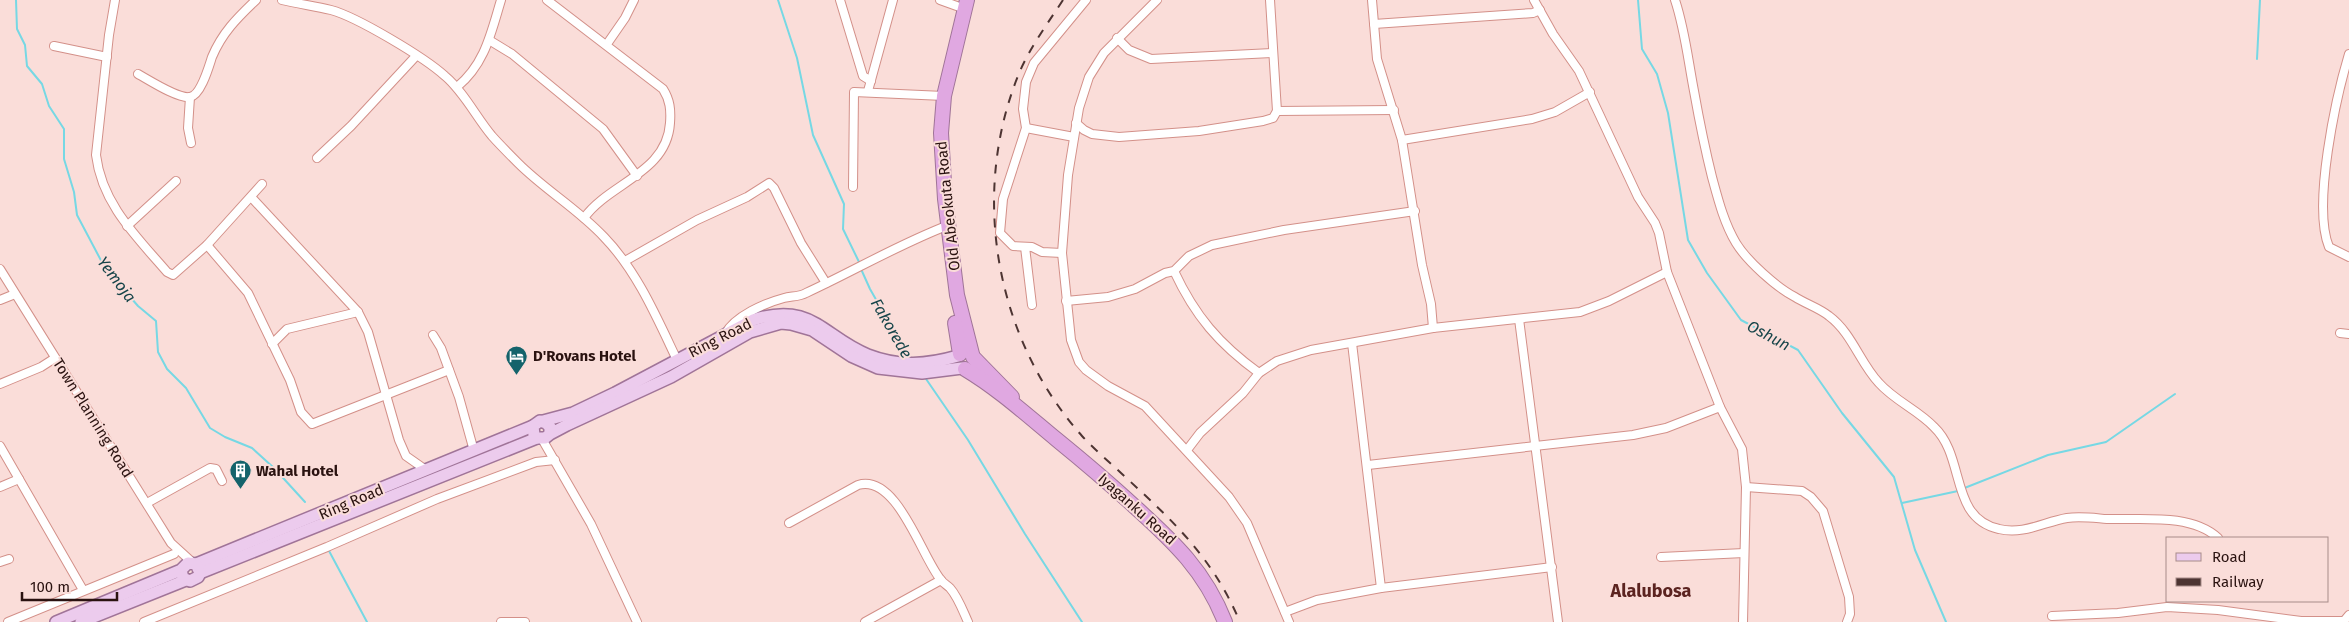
<svg xmlns="http://www.w3.org/2000/svg" width="2349" height="622" font-family="'Fira Sans',sans-serif">
  <style>
    .lines { fill: none; stroke-linecap: round; stroke-linejoin: round }
    .stream { stroke: #76d8e4; stroke-width: 2 }
    .street-casing { stroke: #d39089; stroke-width: 10 }
    .primary-casing { stroke: #a07498; stroke-width: 14 }
    .highway-casing { stroke: #a07498; stroke-width: 16 }
    .street { stroke: #fff; stroke-width: 8 }
    .primary { stroke: #eccbed; stroke-width: 11 }
    .highway { stroke: #e0a8e1; stroke-width: 14 }
    .rail { stroke: #4d3432; stroke-width: 2; stroke-dasharray: 9 9; stroke-linecap: butt }
    .labels { text-anchor: middle; stroke-width: 4; stroke-linejoin: round; paint-order: stroke }
    .street-label { font-size: 15px; fill: #2a1210; stroke: #faddd9 }
    .poi-label { font-size: 15px; font-weight: bold; fill: #2a1210; stroke: #faddd9; text-anchor: start }
    .water-label { font-size: 16px; font-style: italic; fill: #164449; stroke: #faddd9 }
    .quarter-label { font-size: 18px; font-weight: bold; fill: #5b2320; stroke: #faddd9 }
  </style>
  <rect width="100%" height="100%" fill="#faddd9"/>
  <g class="lines">
    <!-- stream -->
    <g class="stream">
      <path d="M16,0l1,29 8,16 2,21 15,18 7,22 15,23v30l10,33 3,23 28,53 33,38 18,15 2,31 9,17 19,19 24,40 15,9 27,11 22,20 31,34"/>
      <path d="M778,0l19,58 16,77 31,69 -1,25 17,35"/>
      <path d="M1638,0l4,49 15,25 11,39 20,127 19,33 34,47 57,30 44,63 52,64 21,73 31,72"/>
      <path d="M2257,59l3,-59"/>
      <path d="M861,269l9,20 40,70"/>
      <path d="M924,376l44,64 57,94 57,88"/>
      <path d="M1962,489l86,-34 58,-13 69,-48"/>
      <path d="M1902,503l56,-12"/>
      <path d="M328,549l39,73"/>
    </g>
    <defs>
      <g id="street">
        <path d="M115,0l-6,35 -13,120c6,49 40,81 71,117l6,3 34,-30 55,-61"/>
        <path d="M282,0c16,4 33,6 49,10 26,7 93,47 114,66 19,16 31,41 47,60 8,9 17,18 26,27 27,27 60,46 86,74 33,34 53,81 73,123"/>
        <path d="M547,0l116,89c7,11 8,21 7,34 -3,50 -61,60 -86,95"/>
        <path d="M840,0l23,76 8,5"/>
        <path d="M940,0l25,9"/>
        <path d="M1157,0l-53,53 -15,24 -10,31 -11,67 -6,78 9,87 8,22 7,8 22,16 37,20 84,91 18,26 42,99"/>
        <path d="M1270,0l7,111"/>
        <path d="M1372,0l5,59 25,81 20,125 9,39 2,24"/>
        <path d="M1534,0l19,34 26,37 59,126 17,26 4,10 8,39 53,135 22,42 4,38 -3,135"/>
        <path d="M1675,0c10,30 13,60 19,91 5,28 11,58 18,86 6,22 12,46 24,66 11,18 40,44 59,54 11,7 24,11 34,19 23,17 31,47 50,67 16,18 39,27 55,44 32,30 15,91 65,102 24,6 45,-7 68,-11 13,-2 27,0 40,1 34,1 84,-6 111,19"/>
        <path d="M1374,24l159,-11 7,-3"/>
        <path d="M1117,38l12,12 22,9 122,-6"/>
        <path d="M489,40l23,14 91,75 34,47"/>
        <path d="M607,44l18,-26 9,-18"/>
        <path d="M54,46l53,11"/>
        <path d="M2349,54c-13,43 -37,152 -20,193l20,10"/>
        <path d="M138,74c11,6 40,25 52,23 11,-2 19,-31 22,-40 10,-24 25,-39 44,-57"/>
        <path d="M457,87c28,-23 34,-54 44,-87"/>
        <path d="M868,91l25,-91"/>
        <path d="M190,97l-2,31 3,15"/>
        <path d="M1076,123l8,7 8,4 27,3 80,-6 64,-10 10,-3 4,-7 117,-1"/>
        <path d="M1026,128l48,9"/>
        <path d="M1402,140l130,-21 23,-7 35,-20"/>
        <path d="M317,158l34,-32 65,-70"/>
        <path d="M853,187l1,-95 90,4"/>
        <path d="M252,198l106,114 10,20 31,108 7,16 20,14"/>
        <path d="M127,226l49,-45"/>
        <path d="M207,245l41,48 42,87 11,32 11,12 137,-54"/>
        <path d="M1025,247l7,58"/>
        <path d="M1062,253l-20,-1 -10,-5 -19,-1 -13,-13 3,-34 23,-71 -3,-19 3,-27 8,-19 52,-63"/>
        <path d="M625,261l72,-41 50,-23 22,-14 5,5 27,55 25,40"/>
        <path d="M0,269l171,274 22,20"/>
        <path d="M1174,271c21,45 45,73 85,102"/>
        <path d="M0,300l15,-6"/>
        <path d="M1066,301l42,-4 27,-8 30,-16 9,-2 15,-15 23,-11 72,-15 131,-19"/>
        <path d="M1519,319l39,303"/>
        <path d="M2340,333l9,1"/>
        <path d="M725,334c10,-18 40,-31 59,-36 7,-2 15,-1 22,-5 48,-22 93,-49 143,-68"/>
        <path d="M433,335l8,13 18,49 15,54"/>
        <path d="M1352,343l29,245"/>
        <path d="M272,344l15,-15 71,-17"/>
        <path d="M0,384l41,-17 14,-9"/>
        <path d="M542,439l49,85 46,98"/>
        <path d="M0,446l83,144"/>
        <path d="M1187,450l13,-17 43,-40 16,-20 18,-12 34,-11 122,-22 147,-16 29,-11 58,-29"/>
        <path d="M1368,465l265,-30 33,-7 54,-21"/>
        <path d="M0,487l19,-8"/>
        <path d="M1746,487l56,4 9,6 12,14 26,86 1,17 -3,8"/>
        <path d="M147,503l63,-35 6,1 6,12"/>
        <path d="M789,523l69,-38c39,-12 64,73 83,95 2,3 6,5 9,8 8,9 13,23 18,34"/>
        <path d="M1661,557l83,-4"/>
        <path d="M0,562l9,-3"/>
        <path d="M1285,612l32,-12 64,-12 171,-21"/>
        <path d="M2052,616l66,-3 49,-6 51,3 83,11h43l5,-6"/>
        <path d="M8,622l166,-68"/>
        <path d="M144,622l183,-75 110,-48 99,-37 19,-2"/>
        <path d="M501,622h24"/>
        <path d="M865,622l76,-42"/>
      </g>
      <g id="primary">
        <path d="M543,421l30,-8 42,-20 138,-73c59,-19 70,17 115,35 31,12 59,10 90,1"/>
        <path d="M550,434v-7l-4,-4 -6,-2 -7,5 1,9 3,3h8l5,-4 17,-9 104,-48 79,-45 31,-9 10,1 21,6 39,26 27,12 44,5 40,-5"/>
        <path d="M196,564l337,-138"/>
        <path d="M200,573l337,-135"/>
        <path d="M56,622l125,-52 7,-7 8,1 4,9 -2,4 -8,4 -7,-3 -2,-8"/>
        <path d="M81,622l105,-42"/>
      </g>
      <g id="highway">
        <path d="M967,0l-23,96 -3,37 4,66 12,96 15,59"/>
        <path d="M955,323l5,31"/>
        <path d="M973,357l39,40"/>
        <path d="M965,369c32,19 62,46 91,70 27,22 53,44 78,67 40,36 71,65 91,116"/>
      </g>
    </defs>
    <!-- street casing -->
    <use href="#street" class="street-casing"/>
    <!-- primary casing -->
    <use href="#primary" class="primary-casing"/>
    <!-- highway casing -->
    <use href="#highway" class="highway-casing"/>
    <!-- street -->
    <use href="#street" class="street"/>
    <!-- primary -->
    <use href="#primary" class="primary"/>
    <!-- highway -->
    <use href="#highway" class="highway"/>
    <!-- rail -->
    <path class="rail" d="M1063,0c-15,23 -32,46 -43,71 -51,122 -25,267 62,365 12,13 26,25 39,37 51,47 91,83 119,149"/>
  </g>
  <!-- icons -->
  <defs>
    <symbol id="hotel-pin" viewBox="-11 -11 22 30"><path d="M0 17L-7.5 6A9.5 9.5 0 1 1 7.5 6Z" fill="#14636b" stroke="#faddd9"/><path d="M-6-4.5h1.5V1H6V5H4.5V3h-9V5H-6ZM-4 0a1.8 1.8 0 1 1 3.6 0ZM.5 0V-2.5h3Q6-2.5 6 0Z" fill="#fff"/></symbol>
    <symbol id="building-pin" viewBox="-11 -11 22 30"><path d="M0 17L-7.5 6A9.5 9.5 0 1 1 7.5 6Z" fill="#14636b" stroke="#faddd9"/><path d="M-4-6H4V6H1V3H-1V6H-4ZM-2.5-4.3h1.7v1.8h-1.7ZM.8-4.3h1.7v1.8H.8ZM-2.5-1h1.7V.8h-1.7ZM.8-1h1.7V.8H.8Z" fill="#fff"/></symbol>
  </defs>
  <g fill-rule="evenodd">
    <use href="#hotel-pin" x="504" y="344" width="25" height="34"/>
    <use href="#building-pin" x="228" y="458" width="25" height="34"/>
  </g>
  <g class="labels">
    <!-- street labels -->
    <g class="street-label">
      <text transform="translate(948 206) rotate(-96)" y="5">Old Abeokuta Road</text>
      <text transform="translate(720 338) rotate(-27)" y="5">Ring Road</text>
      <text transform="translate(93 418) rotate(58)" y="5">Town Planning Road</text>
      <text transform="translate(351 502) rotate(-23)" y="5">Ring Road</text>
      <text transform="translate(1137 509) rotate(42)" y="5">Iyaganku Road</text>
    </g>
    <!-- poi labels -->
    <g class="poi-label">
      <text x="533" y="361">D'Rovans Hotel</text>
      <text x="256" y="476">Wahal Hotel</text>
    </g>
    <!-- water labels -->
    <g class="water-label">
      <text transform="translate(117 279) rotate(53)" y="6">Yemoja</text>
      <text transform="translate(892 328) rotate(60)" y="6">Fakorede</text>
      <text transform="translate(1769 335) rotate(28)" y="6">Oshun</text>
    </g>
    <!-- quarter labels -->
    <g class="quarter-label">
      <text x="1651" y="597">Alalubosa</text>
    </g>
  </g>
  <!-- legend -->
  <rect x="2166" y="537" width="162" height="65" fill="#faddd9" stroke="#a78c89"/>
  <rect x="2176" y="553" width="25" height="8" fill="#eccbed" stroke="#a78c89"/>
  <text x="2212" y="562" font-size="15" fill="#2a1210">Road</text>
  <rect x="2176" y="578" width="25" height="8" fill="#4d3432" stroke="#a78c89"/>
  <text x="2212" y="587" font-size="15" fill="#2a1210">Railway</text>
  <!-- scale -->
  <path d="M22 592v8h95v-8" fill="none" stroke="#2a1210" stroke-width="2.5"/>
  <text x="30" y="592" font-size="15" fill="#2a1210" stroke="#faddd9" stroke-width="4" paint-order="stroke">100 m</text>
</svg>
